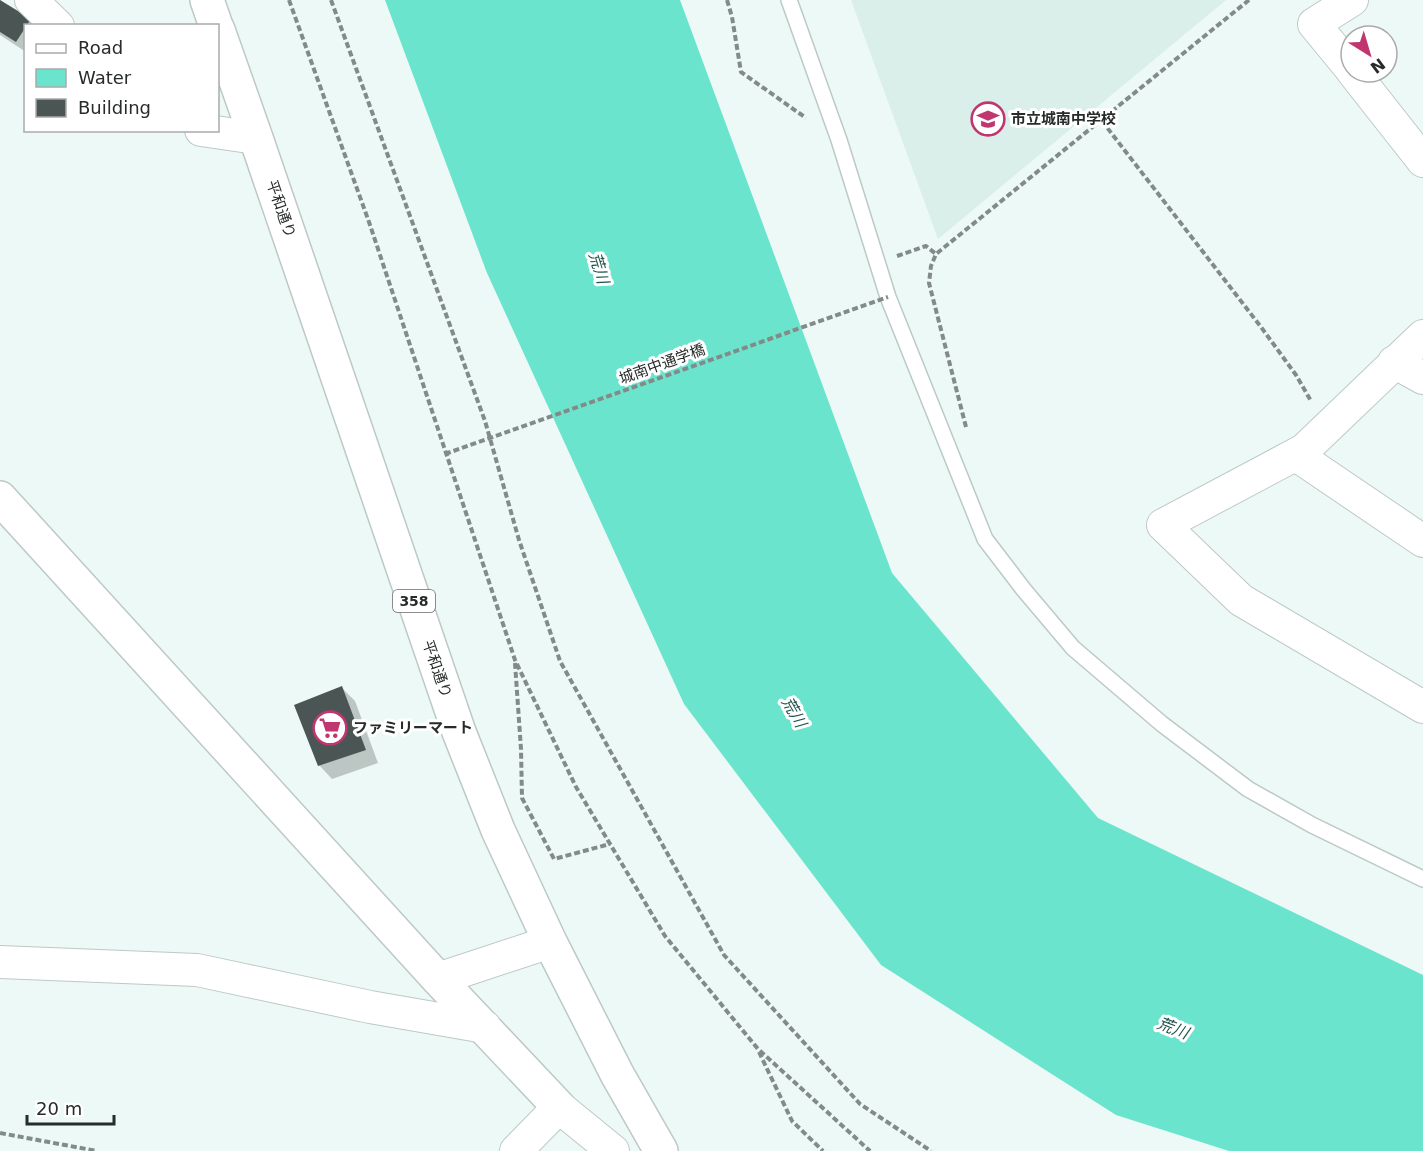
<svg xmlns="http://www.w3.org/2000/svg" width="1423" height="1151" font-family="'DejaVu Sans','Noto Sans JP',sans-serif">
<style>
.built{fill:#daefea}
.water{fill:#6be4ce}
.shadow{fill:#0003}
.building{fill:#4b5553}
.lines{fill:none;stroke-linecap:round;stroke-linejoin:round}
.service-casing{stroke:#bdc9c6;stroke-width:18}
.minor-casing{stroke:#bdc9c6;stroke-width:34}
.tertiary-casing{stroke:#bdc9c6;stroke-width:36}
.trunk-casing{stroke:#bdc9c6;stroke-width:36}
.path{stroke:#838b89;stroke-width:4;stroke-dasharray:6 3;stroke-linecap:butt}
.service{stroke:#fff;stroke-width:15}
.minor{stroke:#fff;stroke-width:32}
.tertiary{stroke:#fff;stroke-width:33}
.trunk{stroke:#fff;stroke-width:33}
.path-bridge{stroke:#838b89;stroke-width:4;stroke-dasharray:6 3;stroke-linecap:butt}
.labels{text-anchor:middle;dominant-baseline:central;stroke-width:6;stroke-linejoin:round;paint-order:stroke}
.shield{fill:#fff;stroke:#686b6a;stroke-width:1.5}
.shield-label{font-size:14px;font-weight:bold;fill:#272b2a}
.poi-label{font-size:15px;font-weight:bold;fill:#272b2a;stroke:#fff;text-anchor:start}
.street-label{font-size:15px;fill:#272b2a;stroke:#fff}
.water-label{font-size:16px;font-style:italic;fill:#1f534a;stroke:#fff}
</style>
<rect width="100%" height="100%" fill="#ecf9f6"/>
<path class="built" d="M851,0H1226L938,239Z"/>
<path class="water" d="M385,0H680L892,573L1098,818L1423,975V1151H1229L1116,1115L881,965L684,704L487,273Z"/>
<g class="shadow">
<path d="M0,0L36,26H26V52L0,35Z"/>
<path d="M342,688L355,701L378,763L332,779L319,765Z"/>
</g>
<g class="building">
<path d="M0,0L31,19L16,42L0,32Z"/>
<path d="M342,686L366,750L318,766L294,705Z"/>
</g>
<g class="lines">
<g class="service-casing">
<path id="service" d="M789,0L839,140L888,297L985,539L1024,590L1073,648L1162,724L1248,789L1312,825L1423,879"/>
</g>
<g class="minor-casing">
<g id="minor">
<path d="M31,0L58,26"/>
<path d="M1351,69L1314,24L1352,0"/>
<path d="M1353,72L1423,161"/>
<path d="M201,130L256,138"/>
<path d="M1423,336L1304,450L1163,525L1241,600L1423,707"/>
<path d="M1394,362L1423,378"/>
<path d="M1296,455L1423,541"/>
<path d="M0,962L197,970L370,1007L485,1027"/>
<path d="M438,979L550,942"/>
<path d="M516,1151L559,1107L613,1151"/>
</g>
</g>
<g class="tertiary-casing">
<path id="tertiary" d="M0,498L438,979L559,1107"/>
</g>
<g class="trunk-casing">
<g id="trunk">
<path d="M207,0L216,26"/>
<path d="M218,30L256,138L459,732L498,830L550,942L617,1074L661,1151"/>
</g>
</g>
<g class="path">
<path d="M289,0L369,222L515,660L576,787L665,936L758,1049L870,1151"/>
<path d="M331,0L485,421L519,540L560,661L724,955L860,1104L931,1151"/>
<path d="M727,0L732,17L741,72L806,118"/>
<path d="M1102,121L1261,327L1296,375L1311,401"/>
<path d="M897,256L926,246L936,254"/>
<path d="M966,427L929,283L931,266L936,254L1249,0"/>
<path d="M515,663L521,749L522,798L554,859L610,844"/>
<path d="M759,1052L792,1121L823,1151"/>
<path d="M0,1133L97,1151"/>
</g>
<use href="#service" class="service"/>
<use href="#minor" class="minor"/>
<use href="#tertiary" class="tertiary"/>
<use href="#trunk" class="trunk"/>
<path class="path-bridge" d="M445,454L888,297"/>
</g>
<defs>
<g id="school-ring" transform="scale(1.725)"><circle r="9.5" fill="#fff" stroke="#c0366f" stroke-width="1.5"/><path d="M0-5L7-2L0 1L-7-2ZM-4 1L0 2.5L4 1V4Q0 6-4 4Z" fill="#c0366f"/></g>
<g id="supermarket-ring" transform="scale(1.725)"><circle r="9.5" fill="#fff" stroke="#c0366f" stroke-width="1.5"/><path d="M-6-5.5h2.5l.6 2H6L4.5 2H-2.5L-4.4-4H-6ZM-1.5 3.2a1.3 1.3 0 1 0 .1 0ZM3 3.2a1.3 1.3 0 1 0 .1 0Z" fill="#c0366f"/></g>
</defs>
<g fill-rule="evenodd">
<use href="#school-ring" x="988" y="119"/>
<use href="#supermarket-ring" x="330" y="728"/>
</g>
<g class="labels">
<rect class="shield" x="393" y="590" width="42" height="22" rx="4.5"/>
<g class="shield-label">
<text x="414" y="601">358</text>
</g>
<g class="poi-label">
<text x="1011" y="119">市立城南中学校</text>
<text x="353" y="728">ファミリーマート</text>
</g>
<g class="street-label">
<text transform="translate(281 209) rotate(71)">平和通り</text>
<text transform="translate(662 364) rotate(-20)">城南中通学橋</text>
<text transform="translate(437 669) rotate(71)">平和通り</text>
</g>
<g class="water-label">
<text transform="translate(599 268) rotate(73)">荒川</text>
<text transform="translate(794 712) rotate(60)">荒川</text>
<text transform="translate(1173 1028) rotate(21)">荒川</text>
</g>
</g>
<rect x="24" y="24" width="195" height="108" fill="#ffffff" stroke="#a9aaaa" stroke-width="1.5"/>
<rect x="36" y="44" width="30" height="9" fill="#ffffff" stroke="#a9aaaa" stroke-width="1.5"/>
<text x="78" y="54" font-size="18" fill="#272b2a">Road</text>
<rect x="36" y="69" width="30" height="18" fill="#6be4ce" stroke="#a9aaaa" stroke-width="1.5"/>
<text x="78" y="84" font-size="18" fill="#272b2a">Water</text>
<rect x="36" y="99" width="30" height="18" fill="#4b5553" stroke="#a9aaaa" stroke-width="1.5"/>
<text x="78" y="114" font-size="18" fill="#272b2a">Building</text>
<g transform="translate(1369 54) rotate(143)"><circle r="28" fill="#ffffff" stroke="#a9aaaa" stroke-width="1.5"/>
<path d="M0-4.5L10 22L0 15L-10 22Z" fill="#c0366f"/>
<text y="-9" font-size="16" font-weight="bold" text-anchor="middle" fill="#272b2a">N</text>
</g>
<path d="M27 1115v9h87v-9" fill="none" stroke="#272b2a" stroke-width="3"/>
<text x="36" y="1115" font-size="18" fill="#272b2a" stroke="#ffffff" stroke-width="4.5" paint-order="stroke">20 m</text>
</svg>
